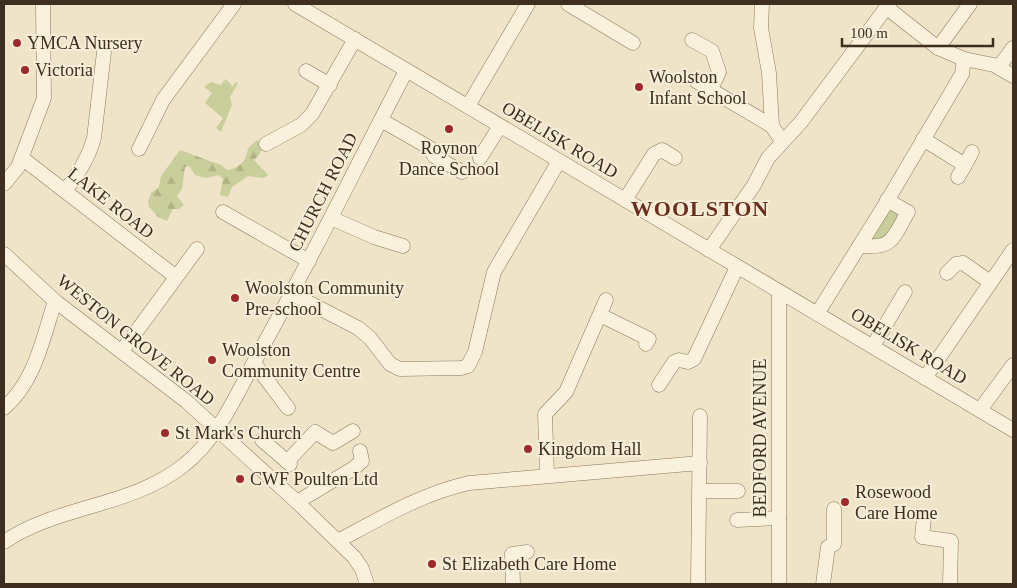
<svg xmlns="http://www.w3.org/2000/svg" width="1017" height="588" font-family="'Times New Roman',serif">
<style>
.green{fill:#c9cf9b}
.forest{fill:url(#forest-firs)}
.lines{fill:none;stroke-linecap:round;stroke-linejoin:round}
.minor-casing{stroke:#8d765c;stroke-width:15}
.minor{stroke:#faf1dc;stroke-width:14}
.poi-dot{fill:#9e2a2b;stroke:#f7eed8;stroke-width:2}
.labels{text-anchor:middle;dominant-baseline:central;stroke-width:4;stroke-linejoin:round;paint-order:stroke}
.poi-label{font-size:18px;fill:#3d2e20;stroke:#f7eed8;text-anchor:start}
.street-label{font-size:18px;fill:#3d2e20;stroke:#f7eed8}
.district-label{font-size:22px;font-weight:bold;letter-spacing:1px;fill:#6b2e1e;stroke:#f7eed8}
</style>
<defs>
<pattern id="forest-firs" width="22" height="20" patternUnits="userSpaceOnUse" patternTransform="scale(1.25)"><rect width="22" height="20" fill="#c9cf9b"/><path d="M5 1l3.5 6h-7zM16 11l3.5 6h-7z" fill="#aeb285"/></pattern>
</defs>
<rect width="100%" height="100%" fill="#f0e4c8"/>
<g class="green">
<path d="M225,79L231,84L232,87L236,82L238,83L230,97L232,105L221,132L216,128L223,118L205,103L212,93L204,87L211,82L221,85Z"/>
<path d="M890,209L901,215L886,240L874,241L872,238Z"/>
</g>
<path class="forest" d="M257,140L262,148L259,155L254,160L268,175L264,178L248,176L232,187L228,197L220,195L223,179L219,175L206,178L195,175L189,166L185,167L182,189L177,196L184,205L179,209H173L167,221L158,217L149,207L148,202L151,193L159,187L161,176L180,150L221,165L227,170C239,169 247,160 248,148Z"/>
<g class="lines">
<g class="minor-casing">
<g id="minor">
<path d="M295,4L1013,430"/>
<path d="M568,4L633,43"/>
<path d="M762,4L761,28L769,73L772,126L782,141"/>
<path d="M886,7L938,48L964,59L994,65L1013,76"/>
<path d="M692,40L712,51L719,72L711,89"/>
<path d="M938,48L970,4"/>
<path d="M999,67L1013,48"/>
<path d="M306,71L330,85"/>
<path d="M696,81L772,126"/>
<path d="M468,106L528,4"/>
<path d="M381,120L430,148L434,156L462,172"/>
<path d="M923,139L965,165L958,177"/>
<path d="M266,144L301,125L312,114L355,39"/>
<path d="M139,149L163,100L234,4"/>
<path d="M22,158L176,277"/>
<path d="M480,158L500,126"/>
<path d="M965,165L972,152"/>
<path d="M4,184L18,167L44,98L43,4"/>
<path d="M65,191C78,174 88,159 94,138L104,52"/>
<path d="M625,200L654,154L662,150L675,158"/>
<path d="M223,212L309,261"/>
<path d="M331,218L374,237L403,246"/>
<path d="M859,246C894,249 892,239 908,212L887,200"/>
<path d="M709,250L754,185L768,158L801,122L889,4"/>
<path d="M4,254L55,301L186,401L297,502L354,557L362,569L367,584"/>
<path d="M947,273L956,264L963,263L990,282"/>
<path d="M779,292V584"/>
<path d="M292,294L358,328L370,338L390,364L400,369L461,368L468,366L475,352L494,272L559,161"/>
<path d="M817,314L883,208L962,74L964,59"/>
<path d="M600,315L649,339L646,344"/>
<path d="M873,346L905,292"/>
<path d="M122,351L197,249"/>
<path d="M254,363L288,408"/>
<path d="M925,378L1013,250"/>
<path d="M659,385L674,362L679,360L688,362L694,359L737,267"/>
<path d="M4,408C35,382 43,338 55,301"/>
<path d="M980,410L1013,365"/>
<path d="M262,440L290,464"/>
<path d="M287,462L315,432L333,443L353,431"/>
<path d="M547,475L545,414L566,392L606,300"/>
<path d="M700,491H738"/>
<path d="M297,502L354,468L362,461L360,451"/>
<path d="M924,518L922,537L951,541L950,584"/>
<path d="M737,520L779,518"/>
<path d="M338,541C381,518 421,494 469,483L700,463"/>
<path d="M4,542C58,505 132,507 184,465C219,438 238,391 259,353C311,260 357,165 406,71"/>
<path d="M513,584L512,554L527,552"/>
<path d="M698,584L700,416"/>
<path d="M823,584L828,547L834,544V509"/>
</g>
</g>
<use href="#minor" class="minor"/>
</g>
<g class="poi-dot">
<circle cx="17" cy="43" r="5"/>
<circle cx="25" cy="70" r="5"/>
<circle cx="639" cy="87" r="5"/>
<circle cx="449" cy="129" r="5"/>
<circle cx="235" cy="298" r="5"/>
<circle cx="212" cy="360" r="5"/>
<circle cx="165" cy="433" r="5"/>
<circle cx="528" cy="449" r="5"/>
<circle cx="240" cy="479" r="5"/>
<circle cx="845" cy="502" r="5"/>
<circle cx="432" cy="564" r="5"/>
</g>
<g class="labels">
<g class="poi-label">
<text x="27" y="43">YMCA Nursery</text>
<text x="35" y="70">Victoria</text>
<text x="649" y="77">Woolston<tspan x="649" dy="21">Infant School</tspan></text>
<text x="449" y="148" text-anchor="middle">Roynon<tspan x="449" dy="21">Dance School</tspan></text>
<text x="245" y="288">Woolston Community<tspan x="245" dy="21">Pre-school</tspan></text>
<text x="222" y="350">Woolston<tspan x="222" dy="21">Community Centre</tspan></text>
<text x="175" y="433">St Mark's Church</text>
<text x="538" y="449">Kingdom Hall</text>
<text x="250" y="479">CWF Poulten Ltd</text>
<text x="855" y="492">Rosewood<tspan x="855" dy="21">Care Home</tspan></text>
<text x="442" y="564">St Elizabeth Care Home</text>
</g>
<g class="street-label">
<text transform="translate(560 140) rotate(31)">OBELISK ROAD</text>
<text transform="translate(323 192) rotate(-63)">CHURCH ROAD</text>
<text transform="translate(111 203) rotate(38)">LAKE ROAD</text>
<text transform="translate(136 340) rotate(39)">WESTON GROVE ROAD</text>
<text transform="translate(909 346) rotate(31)">OBELISK ROAD</text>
<text transform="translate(760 438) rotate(-90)">BEDFORD AVENUE</text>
</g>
<g class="district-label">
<text x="700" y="208">WOOLSTON</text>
</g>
</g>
<rect width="1017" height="588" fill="none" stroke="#3d2e20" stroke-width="10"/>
<path d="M842 38v8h151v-8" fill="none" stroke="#3d2e20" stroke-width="2.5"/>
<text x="850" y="38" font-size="15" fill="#3d2e20" stroke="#f7eed8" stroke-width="4" paint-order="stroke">100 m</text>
</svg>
